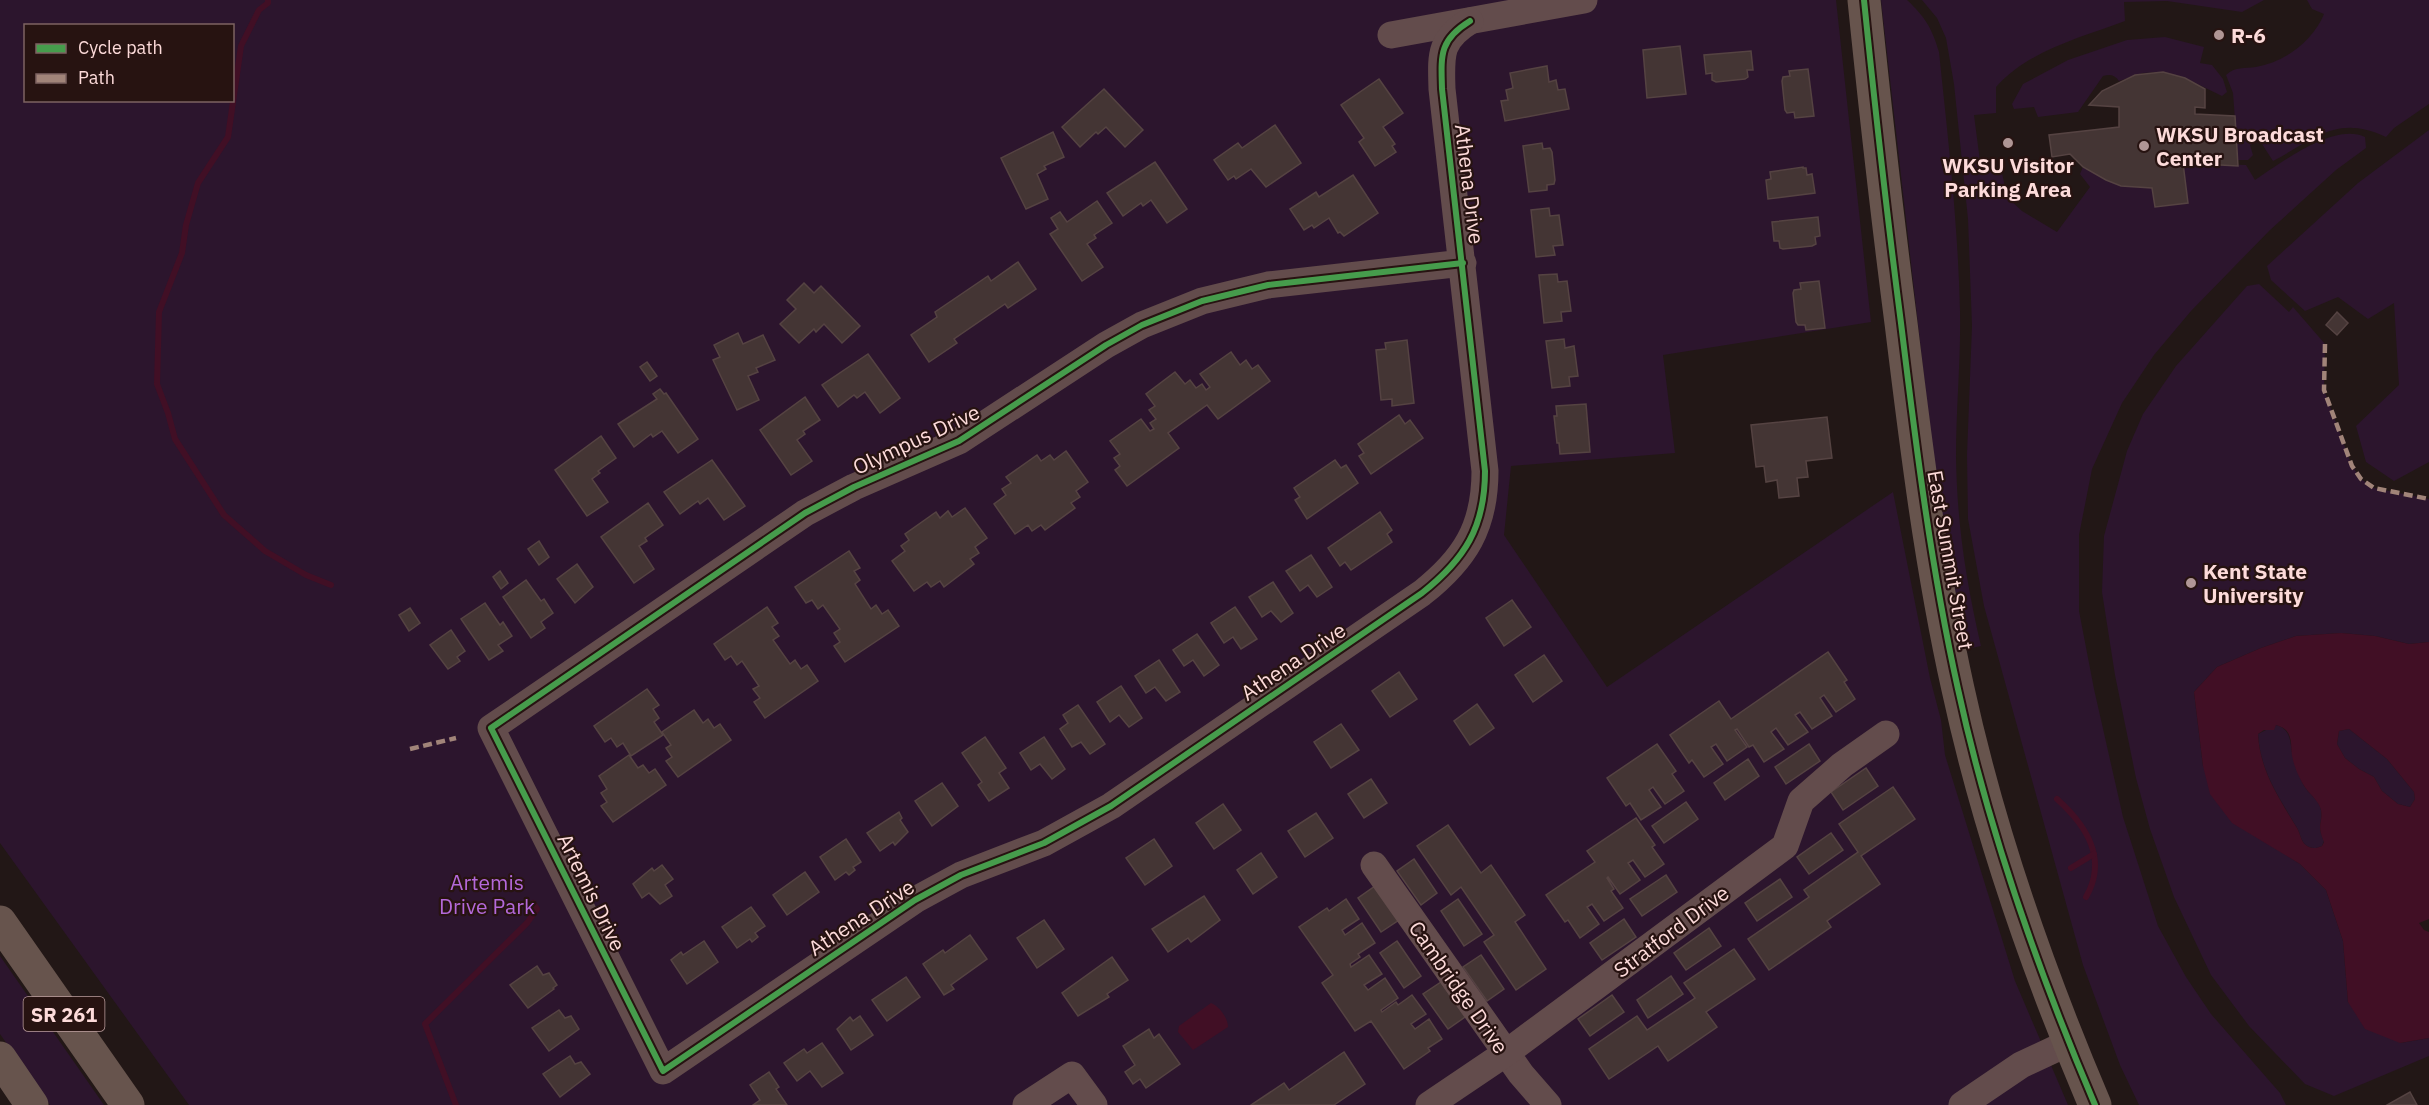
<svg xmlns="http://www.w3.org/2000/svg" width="2429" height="1105" font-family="'IBM Plex Sans',sans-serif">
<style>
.green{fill:#2c152d;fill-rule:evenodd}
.water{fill:#410f25;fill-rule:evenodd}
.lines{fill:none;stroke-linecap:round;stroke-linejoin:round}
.stream{stroke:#410f25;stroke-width:6}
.building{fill:#443534;stroke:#554342;stroke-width:1.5}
.minor{stroke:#634c4c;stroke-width:27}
.major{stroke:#67544d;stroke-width:33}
.quiet{stroke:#a18479;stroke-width:4.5;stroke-dasharray:9 4.5;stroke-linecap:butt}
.cycleway-casing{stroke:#271311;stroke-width:10}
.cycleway{stroke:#469c4c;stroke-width:6}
.poi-dot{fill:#b09695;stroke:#271311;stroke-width:2}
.labels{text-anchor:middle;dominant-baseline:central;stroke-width:4.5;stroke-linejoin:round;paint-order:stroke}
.shield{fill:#271311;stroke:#bd9f9e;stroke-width:1.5}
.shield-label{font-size:20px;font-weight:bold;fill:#fddbda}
.poi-label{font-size:21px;font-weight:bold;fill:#fddbda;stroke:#271311;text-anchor:start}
.street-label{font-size:21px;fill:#fddbda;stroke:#271311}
.park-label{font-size:21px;fill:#b469da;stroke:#271311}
</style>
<rect width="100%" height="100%" fill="#221716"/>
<g class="green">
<path d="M0,0H1836L1871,322L1663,355L1675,453L1511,466L1504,535L1607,687L1893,492L1930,678L1941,720L1945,755L2015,981L2068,1105H189L0,843ZM26,26H232V100H26Z"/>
<path d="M1881,0H1907C1925,17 1932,28 1939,52C1948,138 1958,224 1960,311C1961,359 1956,408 1956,457C1957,524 1966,581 1981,646L1967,649L1940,517Z"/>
<path d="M1922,0H2264L2242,12L2167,1L2124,2L2125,21C2080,38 2029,50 1996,87V113L1974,115L1981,169L2001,168L2007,197L2022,211L2057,232L2090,187L2080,174L2083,167L2121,186L2152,188L2155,207L2188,203L2183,163L2246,165L2255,180C2281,163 2334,122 2365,137L2366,148L2336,170L2270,230L2191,311L2154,355L2122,403L2092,469L2079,535V611L2094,689L2123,817L2158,926L2186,977L2211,1014L2280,1093L2286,1105H2139L2120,1065L2083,965L1984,606L1968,519L1967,455L1972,326L1968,219L1954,84L1946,38L1937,18Z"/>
<path d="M2307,0H2429V104L2394,128L2386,137C2337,114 2315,139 2273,161L2260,141L2250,145L2253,155L2248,160H2238L2233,93L2226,75C2235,66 2245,69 2256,67C2285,62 2313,41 2324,14L2312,9Z"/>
<path d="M2165,37L2204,47L2200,63L2212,65L2223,79L2227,92L2222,96L2185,78L2163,72L2143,73L2119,81C2115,75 2110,74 2103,76L2078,112L2038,117L2034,107L2014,109L2012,104L2023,84L2068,60L2127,40Z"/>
<path d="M2429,130V462L2394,481L2366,462L2356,426L2399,385L2394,303L2368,319L2338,297L2305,311L2271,280L2267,266L2358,183Z"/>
<path d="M2259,284L2289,312L2293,307L2325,344L2324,390L2352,466L2361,479L2374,488L2429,499V642L2409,644L2375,636L2341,633L2296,636L2261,648L2217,667L2194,692L2203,766L2267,843L2300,864L2326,890L2343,941L2348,1002L2400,1043L2429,1038V1056L2334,1096L2305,1084L2249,1026L2211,975L2174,897L2150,829L2136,778L2115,675L2102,592L2104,536L2127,451L2143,414L2176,366L2247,286Z"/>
<path d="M2276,725C2294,730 2289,747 2294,760C2298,769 2301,783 2307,790C2312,796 2320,802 2321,810C2323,825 2316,823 2324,841L2322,846C2318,848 2313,849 2309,847C2300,843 2301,834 2297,828C2279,797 2260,771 2258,734Z"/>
<path d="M2349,729L2387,759L2414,792L2415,799L2410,807L2398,804L2382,791L2374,777L2359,769L2345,758L2337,744L2339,731Z"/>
<path d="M0,956L104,1105H50L0,1034Z"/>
</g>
<g class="water">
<path d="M2341,633L2375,636L2409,644L2429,642V919L2419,923L2424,930L2429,932V1038L2400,1043L2365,1029L2348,1002L2343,941L2326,890L2300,864L2232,823L2210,794L2203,766L2194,692L2217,667L2261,648L2296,636ZM2276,725C2296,730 2289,747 2293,760C2295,769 2302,784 2307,790C2312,796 2319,802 2321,810C2323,824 2316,823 2324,842L2322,846C2318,848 2313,849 2309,847C2300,843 2301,834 2297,828C2279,798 2260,771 2258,734L2264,730H2274ZM2349,729L2387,759L2414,792L2415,799L2410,807L2398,804L2382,791L2374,777L2359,769L2345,758L2337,744L2339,731Z"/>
<path d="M1211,1003C1219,1006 1228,1018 1228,1027L1193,1050L1178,1032L1179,1026Z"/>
</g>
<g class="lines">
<g class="stream">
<path d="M268,0V3L259,10L241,46L228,137L198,183L186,225L182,253L159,312L157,384L168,413L175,439L224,515L265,551L306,575L331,585"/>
<path d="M2057,799C2087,826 2108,859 2086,897"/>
<path d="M2071,868L2094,854"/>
<path d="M456,1105L425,1024L527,923L537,909L533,903"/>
</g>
</g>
<g class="building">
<path d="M1680,46L1686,94L1647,98L1643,50Z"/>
<path d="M1751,51L1753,70H1747L1748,77L1745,79L1716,82L1712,80V73L1706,74L1704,55Z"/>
<path d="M1547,66L1549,82L1556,80L1558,90L1565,89L1569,109L1505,121L1501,101L1508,100L1506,90L1513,88L1510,73Z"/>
<path d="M1808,69L1814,116L1795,118L1794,112L1787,113L1785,110L1782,81L1783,77L1790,76L1789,71Z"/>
<path d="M2163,72L2185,78L2205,89V108L2195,107V114L2235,116L2238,166L2183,163L2188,203L2155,207L2152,188L2121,186L2106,180L2083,167L2070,154L2052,157L2049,135L2119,127V107L2089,105L2102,91L2135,75Z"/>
<path d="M1379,79L1403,113L1383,127L1395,144L1392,146L1396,152L1375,166L1359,142L1364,138L1341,105Z"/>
<path d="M1104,89L1143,130L1125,147L1106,127L1098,134L1096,132L1080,147L1062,127Z"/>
<path d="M1275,125L1301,163L1266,187L1251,169L1236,179L1234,176L1228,180L1214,160L1238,143L1242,148Z"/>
<path d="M1053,132L1064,157L1044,166L1046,169L1037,174L1048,199L1026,209L1001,158Z"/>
<path d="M1542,143L1543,149L1550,148L1552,152L1555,180L1554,184L1547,185V190L1529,192L1523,146Z"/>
<path d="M1155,162L1187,209L1167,223L1151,200L1143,206L1141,203L1123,216L1107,193Z"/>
<path d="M1803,167V168H1806L1807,175L1812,174L1815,193L1768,199L1766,180L1771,179L1770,172Z"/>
<path d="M1353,175L1378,213L1344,236L1340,232L1338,233L1329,218L1314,228L1312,225L1304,230L1290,209L1316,192L1319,197Z"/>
<path d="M1097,201L1112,223L1094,235L1096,238L1087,244L1103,267L1082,281L1050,234L1058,229L1051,218L1060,212L1067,222Z"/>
<path d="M1549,208L1550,216L1559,215L1563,245L1553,246L1555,255L1536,257L1531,210Z"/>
<path d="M1818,217L1820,236L1815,237L1816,244L1812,246L1783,249L1780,248L1779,241H1774L1772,222Z"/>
<path d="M1018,262L1036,289L1008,308L1005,304L954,339L957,343L929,362L911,335L937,317L935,312L988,276L991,281Z"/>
<path d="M1557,274L1558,282L1567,281L1571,311L1561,312L1562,321L1544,323L1539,275Z"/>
<path d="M1819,281L1825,328L1806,330L1805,325H1798L1796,322L1793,293L1794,290L1801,289L1800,283Z"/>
<path d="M804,283L814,293L821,286L860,326L842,343L824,324L816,332L814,329L799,343L780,324L796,309L787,300Z"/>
<path d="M2337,312L2348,323L2337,335L2326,325Z"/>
<path d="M738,333L743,344L763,335L775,360L756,368L758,372L748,376L759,400L737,410L713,360L720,357L714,345Z"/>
<path d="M1564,339L1565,348L1574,346L1578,376L1569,377L1570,386L1552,388L1546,341Z"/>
<path d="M1407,340L1414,403L1392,406V399L1381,400L1376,350L1386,349L1385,343Z"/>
<path d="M1231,352L1240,365L1246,360L1252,369L1258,365L1270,381L1218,419L1207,405L1168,433L1179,448L1127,486L1115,470L1120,466L1114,458L1120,454L1110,441L1141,419L1150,431L1154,429L1150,423L1156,419L1149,410L1155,406L1146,394L1175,372L1185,384L1190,380L1196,388L1202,384L1206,390L1210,387L1200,374Z"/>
<path d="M868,354L900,398L880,413L865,392L857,398L854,395L838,407L822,385Z"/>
<path d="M647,362L657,376L650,381L640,367Z"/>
<path d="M660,389L664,394L666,393L698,439L678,453L662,431L653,437L651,434L634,447L618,424L657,399L653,394Z"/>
<path d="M805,397L820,420L803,431L805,434L797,440L812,461L791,475L760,430Z"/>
<path d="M1586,404L1590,452L1560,454L1559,443H1557L1554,416H1557L1556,406Z"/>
<path d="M1399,415L1405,424L1410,420L1423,438L1371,474L1359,456L1364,453L1358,444Z"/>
<path d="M1827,417L1832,458L1806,461L1808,477L1797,478L1799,496L1779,498L1777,480L1766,482L1764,466L1756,467L1751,425Z"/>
<path d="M601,436L616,458L598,471L600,473L592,479L608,502L587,516L555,470Z"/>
<path d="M1066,451L1088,482L1076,491L1080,497L1071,503L1075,508L1045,530L1041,525L1032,531L1028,525L1015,534L994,504L1006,495L1002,489L1011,483L1006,477L1037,455L1041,461L1050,455L1054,460Z"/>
<path d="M712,460L745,506L724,520L708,498L700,504L698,501L680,514L664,492Z"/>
<path d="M1335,460L1341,468L1346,465L1358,483L1307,519L1295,500L1300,497L1294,488Z"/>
<path d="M648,503L663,525L645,538L647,541L639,546L654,569L634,583L601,537Z"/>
<path d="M965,508L987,538L975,547L979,553L970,559L974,564L944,587L940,581L931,587L927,582L914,591L892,561L905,551L901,546L909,540L905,534L936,512L940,518L948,511L952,517Z"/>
<path d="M1380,512L1392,530L1387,534L1392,542L1351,570L1345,562L1340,566L1328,548Z"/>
<path d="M539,541L549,557L539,565L528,549Z"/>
<path d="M849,551L860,568L854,571L860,580L855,584L871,609L876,605L882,614L888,610L899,626L845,662L834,646L840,642L834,633L840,629L823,605L818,609L812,600L806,603L795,587Z"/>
<path d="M1311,555L1332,587L1317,597L1308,585L1300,591L1286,571Z"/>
<path d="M577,564L593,587L575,603L557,579Z"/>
<path d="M500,571L508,583L501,589L493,577Z"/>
<path d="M526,580L541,601L544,599L553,613L541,622L545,628L531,638L503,597Z"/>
<path d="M1273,582L1293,613L1281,622L1271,611L1262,617L1249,597Z"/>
<path d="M1512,600L1531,627L1504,646L1486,618Z"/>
<path d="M485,603L500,625L503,622L512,636L498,645L503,651L489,660L461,619Z"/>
<path d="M767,607L778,623L772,627L779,636L773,640L790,664L795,660L801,669L807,665L818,681L765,718L754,702L760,698L753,689L759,686L742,661L737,665L731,656L725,660L714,644Z"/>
<path d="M1235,607L1257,639L1241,649L1233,637L1224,643L1211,623Z"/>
<path d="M410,608L420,623L409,631L399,615Z"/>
<path d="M451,630L465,651L457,657L460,661L448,669L430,645Z"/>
<path d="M1197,634L1219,665L1204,676L1193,660L1184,666L1173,650Z"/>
<path d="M1828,652L1847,680L1844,682L1855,699L1836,712L1824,695L1820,698L1832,716L1812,729L1800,712L1795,715L1808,732L1788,745L1776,728L1771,732L1784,749L1764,762L1753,745L1749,747L1737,729L1735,730L1747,747L1727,761L1716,744L1711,747L1723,764L1704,777L1692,760L1689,763L1670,735L1719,701L1731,719Z"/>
<path d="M1544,655L1562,681L1533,702L1515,675Z"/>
<path d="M1159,660L1180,692L1166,701L1155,687L1146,693L1135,676Z"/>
<path d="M1399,672L1417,699L1390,717L1372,691Z"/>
<path d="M1121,686L1142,718L1129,727L1119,715L1110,722L1097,702Z"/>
<path d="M647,689L659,705L653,709L659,718L654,722L663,735L631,756L623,743L617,747L611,738L605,742L594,726Z"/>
<path d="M1477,704L1494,728L1470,745L1454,721Z"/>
<path d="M1078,705L1105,744L1090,754L1081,742L1072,747L1060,729L1068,723L1063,715Z"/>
<path d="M694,710L703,723L708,719L714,728L720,724L731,740L678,777L666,761L672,757L666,748L671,745L662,732Z"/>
<path d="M1341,724L1359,750L1331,768L1314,742Z"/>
<path d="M985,737L1006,768L999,773L1009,788L989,801L978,785L982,782L962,753Z"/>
<path d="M1044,737L1065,769L1052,779L1040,764L1031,770L1020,753Z"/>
<path d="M1657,744L1676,771L1672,774L1684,791L1665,804L1653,787L1649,790L1661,807L1641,820L1630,803L1626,806L1607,778Z"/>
<path d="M1809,744L1820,761L1786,784L1775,767Z"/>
<path d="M629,755L638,768L643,765L649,773L655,769L666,785L613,822L601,806L607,802L601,793L607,789L599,776Z"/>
<path d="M1748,759L1759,776L1725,800L1714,783Z"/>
<path d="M1866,768L1878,786L1843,810L1831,792Z"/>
<path d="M1371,779L1387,803L1364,818L1348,794Z"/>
<path d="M942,783L958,806L932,826L915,801Z"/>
<path d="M1893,787L1915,819L1861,856L1880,884L1827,921L1831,927L1769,970L1748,939L1809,897L1804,890L1858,852L1839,824Z"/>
<path d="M1686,802L1698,819L1664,843L1652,826Z"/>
<path d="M1223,804L1241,830L1214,849L1196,823Z"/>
<path d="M899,812L902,818L900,820L908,832L895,845L893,842L880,851L867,833Z"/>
<path d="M1316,813L1333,838L1305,857L1288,831Z"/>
<path d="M1636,818L1655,845L1652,847L1664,864L1645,877L1633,860L1628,863L1640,880L1620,894L1608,877L1607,878L1614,889L1611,891L1623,908L1604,921L1592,904L1587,907L1599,924L1580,938L1568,920L1565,922L1546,895L1595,862L1587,851Z"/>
<path d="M1448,825L1481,873L1491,865L1525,915L1515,922L1546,969L1516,990L1484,942L1494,935L1461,887L1451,895L1417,846Z"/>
<path d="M1831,833L1843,850L1809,874L1797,857Z"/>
<path d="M846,839L861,862L853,867L855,870L849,875L846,872L835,880L820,857Z"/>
<path d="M1154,839L1172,866L1145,885L1126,858Z"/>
<path d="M1261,853L1277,877L1253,894L1237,870Z"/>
<path d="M1414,859L1437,893L1421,905L1397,871Z"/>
<path d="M662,865L673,879L665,885L672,896L660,904L649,893L642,898L633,884L652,868L654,871Z"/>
<path d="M805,872L819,892L787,915L773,895Z"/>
<path d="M1666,875L1677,892L1642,916L1630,899Z"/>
<path d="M1780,879L1792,897L1757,921L1745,903Z"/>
<path d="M1375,886L1399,920L1381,932L1358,898Z"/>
<path d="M1204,896L1220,920L1191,942L1188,938L1168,952L1152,929Z"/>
<path d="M1346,899L1359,919L1342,930L1345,935L1362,923L1375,943L1358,954L1360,957L1350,964L1351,967L1369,955L1382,974L1364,985L1368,990L1385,978L1398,998L1381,1010L1382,1012L1396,1002L1398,1005L1412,995L1426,1014L1411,1024L1415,1029L1429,1019L1442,1039L1428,1048L1430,1051L1404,1069L1371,1021L1355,1031L1322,983L1333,975L1299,927L1327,908L1329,911Z"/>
<path d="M1458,899L1482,934L1464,946L1441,911Z"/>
<path d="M751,907L765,926L755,933L758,937L752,942L750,939L737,948L722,927Z"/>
<path d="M1624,919L1636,937L1602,960L1590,943Z"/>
<path d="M1044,920L1064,949L1037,968L1017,938Z"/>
<path d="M1709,928L1721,946L1686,970L1674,953Z"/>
<path d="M970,935L987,959L951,985L954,989L944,995L923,964L943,950L945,953Z"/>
<path d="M704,941L718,962L687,984L671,960L681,952L683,955Z"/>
<path d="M1397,941L1421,976L1404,988L1380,953Z"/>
<path d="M1734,949L1755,979L1706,1012L1717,1027L1668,1061L1658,1046L1609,1079L1589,1049L1637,1016L1647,1030L1695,998L1684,983Z"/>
<path d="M1481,955L1504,989L1487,1001L1463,967Z"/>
<path d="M1112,957L1128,980L1107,994L1109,997L1078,1016L1062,993Z"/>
<path d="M537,966L543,975L549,973L557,985L553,988L554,989L528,1008L510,985Z"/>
<path d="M1671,976L1683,994L1648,1018L1637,1000Z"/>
<path d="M906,977L920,997L887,1021L872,1000Z"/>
<path d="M1441,982L1465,1017L1448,1029L1423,994Z"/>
<path d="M1612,995L1624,1012L1590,1036L1578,1019Z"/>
<path d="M559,1010L565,1018L571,1016L579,1029L549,1051L532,1028Z"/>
<path d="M860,1016L873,1035L851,1050L837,1029L850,1017L853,1021Z"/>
<path d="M1149,1029L1154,1038L1159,1034L1180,1064L1146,1088L1140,1079L1133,1084L1125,1072L1135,1065L1123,1046Z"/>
<path d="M822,1043L843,1073L822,1087L810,1071L797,1081L784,1063L804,1049L807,1053Z"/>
<path d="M1344,1052L1365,1084L1334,1105H1251L1284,1083L1289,1090Z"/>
<path d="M570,1056L575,1064L581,1062L590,1074L560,1097L543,1074Z"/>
<path d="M769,1072L779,1087L776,1089L787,1105H753L760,1100L750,1085Z"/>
<path d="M2410,1092L2417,1105H2387Z"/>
</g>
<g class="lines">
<g class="minor">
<path d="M1391,35L1584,0"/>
<path d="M1463,263L1268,285L1202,301L1142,325L1106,345L959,441L854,487L805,513L491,728L663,1071L915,900L961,875L1044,843L1111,806L1422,593C1465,559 1485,527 1485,471L1442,89C1441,55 1439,40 1470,21"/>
<path d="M1374,865L1521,1074L1548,1105"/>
<path d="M1026,1105L1072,1075L1094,1105"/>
<path d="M1429,1105L1506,1053L1785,846L1801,801L1842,765L1886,734"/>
<path d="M1962,1105L2021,1065L2068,1043"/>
</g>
<g class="major">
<path d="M1864,0C1875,108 1887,215 1901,323C1916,446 1931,568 1958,689C1989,832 2038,971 2095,1105"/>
<path d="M0,922L128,1105"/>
<path d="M0,1058L32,1105"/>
</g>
<g class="quiet">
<path d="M2325,344L2324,390L2352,466L2361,479L2374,488L2429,499"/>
<path d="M410,749L456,738"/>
</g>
<g class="cycleway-casing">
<g id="cycleway">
<path d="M1864,0C1875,108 1887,215 1901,323C1916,446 1931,568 1958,689C1989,832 2038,971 2095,1105"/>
<path d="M1463,263L1268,285L1202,301L1142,325L1106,345L959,441L854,487L805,513L491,728L663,1071L915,900L961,875L1044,843L1111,806L1422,593C1465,559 1485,527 1485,471L1442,89C1441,55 1439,40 1470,21"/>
</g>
</g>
<use href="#cycleway" class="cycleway"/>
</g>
<g class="poi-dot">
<circle cx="2219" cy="35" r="6"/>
<circle cx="2008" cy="143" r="6"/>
<circle cx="2144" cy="146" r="6"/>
<circle cx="2191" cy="583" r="6"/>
</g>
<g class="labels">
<rect class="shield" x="23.5" y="997" width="81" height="34" rx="4.5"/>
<g class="shield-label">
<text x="64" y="1014">SR 261</text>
</g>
<g class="poi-label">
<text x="2231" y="35">R-6</text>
<text x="2156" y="134">WKSU Broadcast<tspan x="2156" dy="24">Center</tspan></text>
<text x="2008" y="165" text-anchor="middle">WKSU Visitor<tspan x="2008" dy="24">Parking Area</tspan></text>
<text x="2203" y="571">Kent State<tspan x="2203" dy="24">University</tspan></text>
</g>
<g class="street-label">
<text transform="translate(1470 184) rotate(83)">Athena Drive</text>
<text transform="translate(916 439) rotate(-25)">Olympus Drive</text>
<text transform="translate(1951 560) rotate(80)">East Summit Street</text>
<text transform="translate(1293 661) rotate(-34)">Athena Drive</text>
<text transform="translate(592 892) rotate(64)">Artemis Drive</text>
<text transform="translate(861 917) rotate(-33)">Athena Drive</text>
<text transform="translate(1671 931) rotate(-37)">Stratford Drive</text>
<text transform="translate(1459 987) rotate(55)">Cambridge Drive</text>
</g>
<g class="park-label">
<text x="487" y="882">Artemis<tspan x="487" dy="24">Drive Park</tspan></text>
</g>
</g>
<rect x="24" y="24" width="210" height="78" fill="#271311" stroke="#7d6361" stroke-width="1.5"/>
<rect x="36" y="44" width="30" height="9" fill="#469c4c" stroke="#7d6361" stroke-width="1.5"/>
<text x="78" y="54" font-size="18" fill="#fddbda">Cycle path</text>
<rect x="36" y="74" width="30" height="9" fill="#a18479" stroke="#7d6361" stroke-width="1.5"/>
<text x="78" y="84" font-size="18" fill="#fddbda">Path</text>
</svg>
